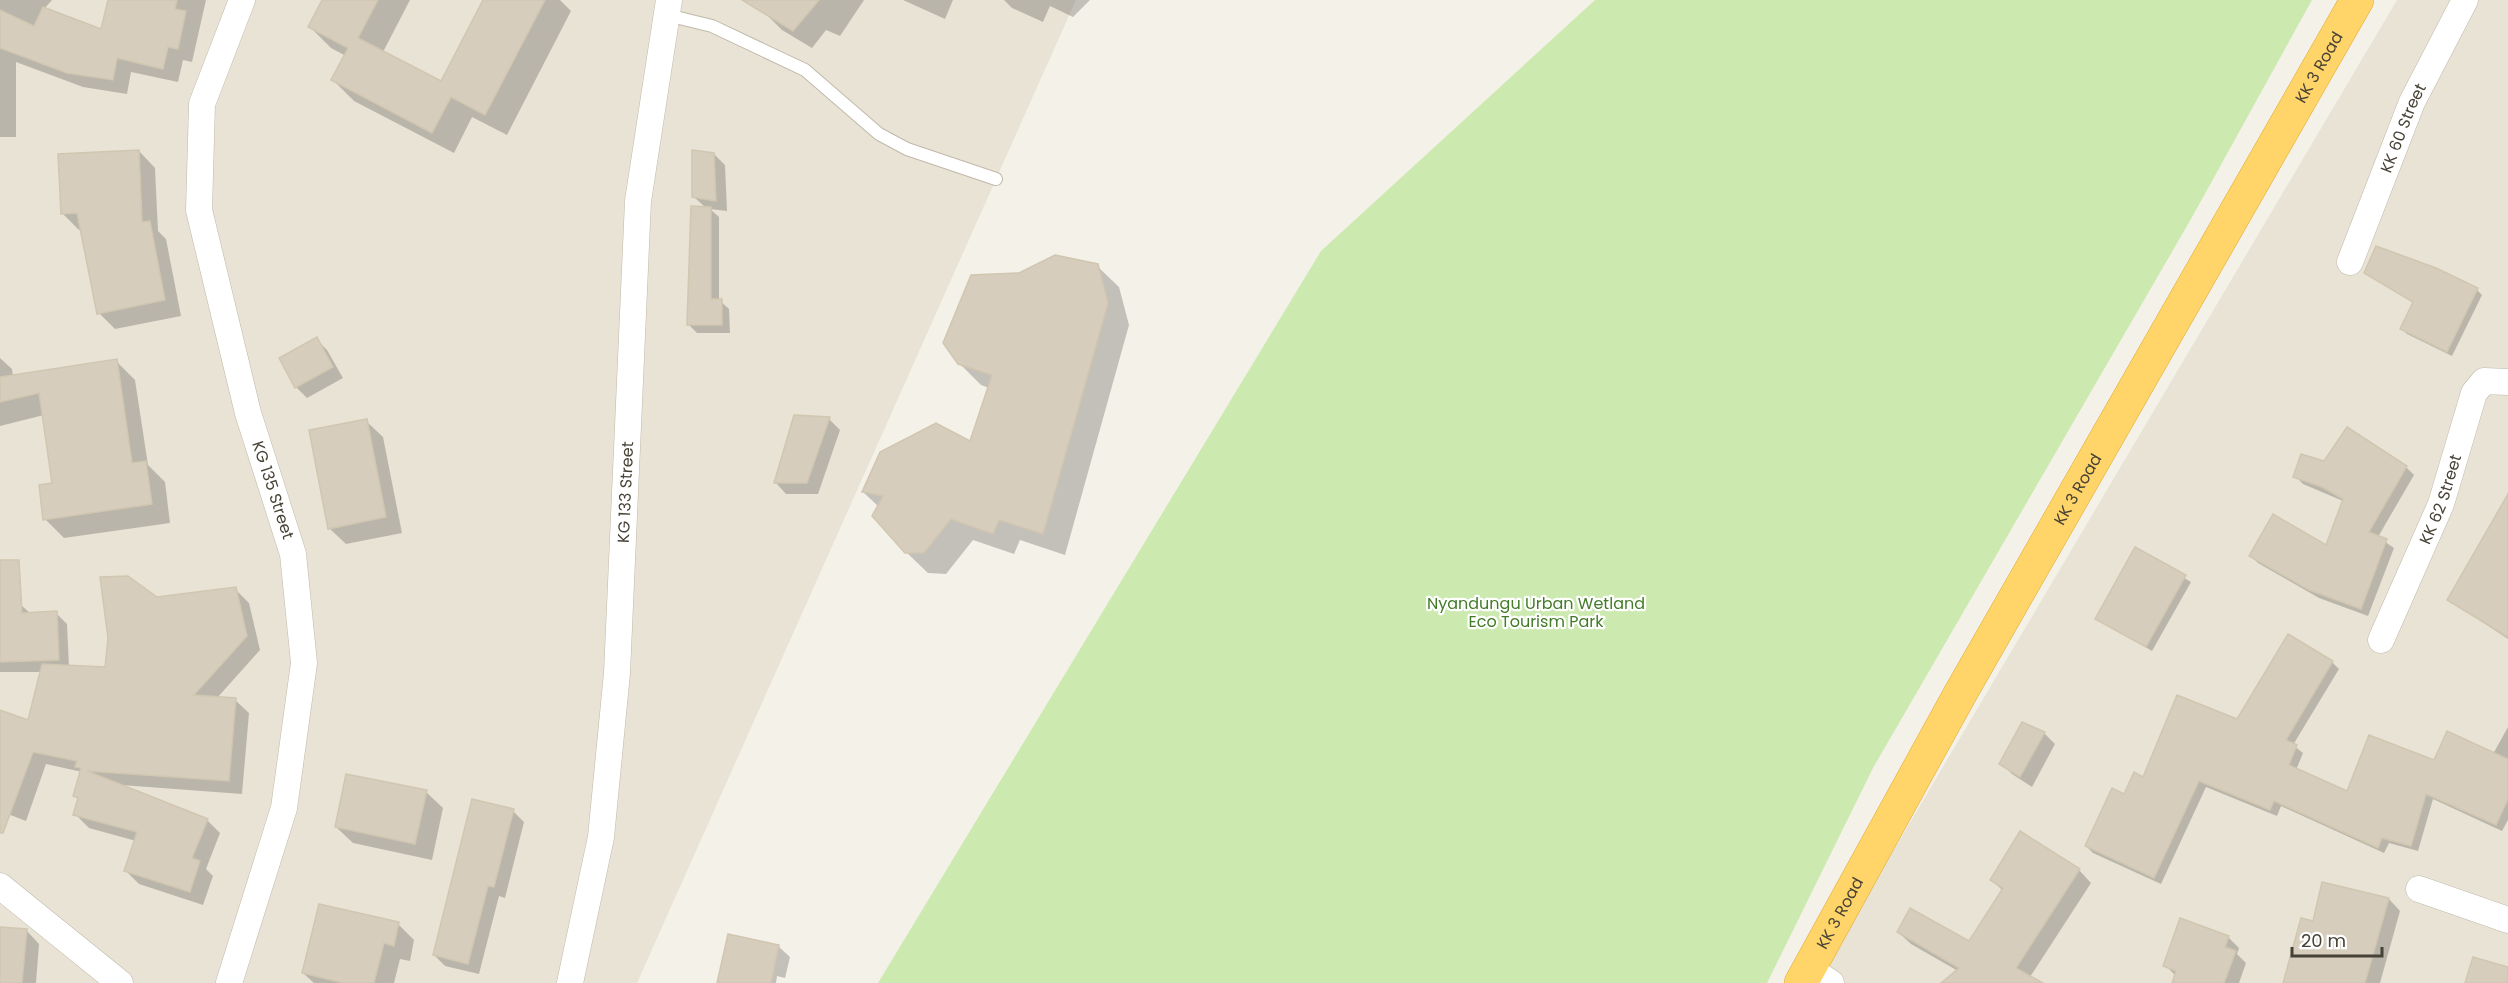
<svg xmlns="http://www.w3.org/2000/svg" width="2508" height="983" font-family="Poppins,sans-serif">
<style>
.residential{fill:#e8e3d5}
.green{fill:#cce9b0}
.shadow{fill:#0003}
.building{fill:#d6cdbd;stroke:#d1c6b0;stroke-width:1.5}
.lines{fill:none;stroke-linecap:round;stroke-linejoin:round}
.lane-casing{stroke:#c0b9aa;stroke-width:14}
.street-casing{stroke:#c0b9aa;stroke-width:27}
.highway-casing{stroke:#e0aa35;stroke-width:34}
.lane{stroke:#fff;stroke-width:12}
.street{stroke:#fff;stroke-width:26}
.highway{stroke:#ffd468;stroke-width:33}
.labels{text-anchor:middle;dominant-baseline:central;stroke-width:4.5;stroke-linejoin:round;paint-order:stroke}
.street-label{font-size:16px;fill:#474236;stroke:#fff}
.park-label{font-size:16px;fill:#437b28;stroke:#fff}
</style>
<rect width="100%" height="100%" fill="#f4f1e8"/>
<g class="residential">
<path d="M0,0H1076L637,983H0Z"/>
<path d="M2397,0H2508V983H1815Z"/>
</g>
<path class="green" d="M1595,0H2312L2191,219L1873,768L1767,983H878L1321,251Z"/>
<g class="shadow">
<path d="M0,0H52L44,9L102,31L109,0H206L192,62L183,60L178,82L131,72L127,94L83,87L16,62V137H0Z"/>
<path d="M323,0H410L383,52L441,83L484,0H560L571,11L507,135L472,117L454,153L354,101L333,80L346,56L331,48L310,27Z"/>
<path d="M773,0H864L840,36L826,30L812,48L782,30L764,12Z"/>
<path d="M903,0H953L945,19Z"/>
<path d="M1004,0H1090L1073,17L1050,6L1043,22L1012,8Z"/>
<path d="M139,151L155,168L158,231L166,239L181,316L115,329L99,313L82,229L79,230L62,213Z"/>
<path d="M714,154L725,165L727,211L710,209L719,217V300L729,309L730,333H697L689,325L706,208L693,196Z"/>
<path d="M1097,266L1119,287L1129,325L1065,555L1020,540L1014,554L973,540L946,574L928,573L906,552L879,507L863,492L971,443L989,388L981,385L959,363L1020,274Z"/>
<path d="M2366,273L2477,290L2482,295L2452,356L2407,334L2402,329L2414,303Z"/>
<path d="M316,339L327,350L343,378L307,398L296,387Z"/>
<path d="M0,358L12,369L13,377L116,361L135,380L148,465L165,482L170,523L64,538L45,519L53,484L44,415L0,426Z"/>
<path d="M829,419L840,430L818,494H786L776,483Z"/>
<path d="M366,421L383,437L402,533L346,544L329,528Z"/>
<path d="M2325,463L2406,467L2414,475L2378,537L2394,548L2368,616L2319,598L2258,563L2250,555L2326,547L2343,501L2303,484L2295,476Z"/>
<path d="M2508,497V639L2449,600Z"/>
<path d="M2135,549L2191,582L2152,651L2097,619Z"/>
<path d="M235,589L249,603L260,650L217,698L235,700L249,713L242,794L121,785L207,820L220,833L206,869L213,876L203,905L139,884L126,871L136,841L89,828L75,814L79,800L75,796L82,772L46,764L26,821L0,811V712L29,722L42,672H0V606L21,605L31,614L56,613L67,624L69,667L107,668L157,598Z"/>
<path d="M2332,662L2339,669L2293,745L2303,753L2296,770L2348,793L2435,762L2493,754L2508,727V820L2502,831L2433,799L2418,851L2389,843L2384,853L2281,806L2277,816L2206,787L2161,884L2093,853L2086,846L2125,796L2144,779Z"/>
<path d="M2044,733L2055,744L2032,787L2012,774L2001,763Z"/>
<path d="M426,792L443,808L432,860L353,843L336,827Z"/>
<path d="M513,811L524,822L505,898L499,896L479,974L445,966L434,955Z"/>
<path d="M2079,870L2091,883L2030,977L2039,983H1944L1958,971L1911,944L1898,932L1969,943L2003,891L1991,879Z"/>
<path d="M2389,899L2400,911L2380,983H2284L2314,923Z"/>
<path d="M398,924L414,940L410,961L400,959L394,983H314L303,973Z"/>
<path d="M0,929L26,930L39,944L36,983H0Z"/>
<path d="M2228,937L2239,948L2237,954L2246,963L2239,983H2176V976L2165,965Z"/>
<path d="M778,946L790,957L785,978L777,976L776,983H719Z"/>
</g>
<g class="building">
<path d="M108,0H177L175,9L186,11L178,49L168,47L163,69L117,58L113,80L67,73L0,48V10L34,26L43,7L101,29Z"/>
<path d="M322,0H378L358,38L441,81L483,0H545L485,115L451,97L432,133L331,80L348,48L308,27Z"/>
<path d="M742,0H819L793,31Z"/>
<path d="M139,150L142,222L150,221L165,300L97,314L77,213L61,214L58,154Z"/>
<path d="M692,150L714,153L716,201L692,197Z"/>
<path d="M691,206L711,207V299H722V325H687Z"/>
<path d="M2376,246L2436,268L2478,288L2447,352L2400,329L2413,302L2364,273Z"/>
<path d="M1055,255L1098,264L1108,303L1043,534L999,520L993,534L951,519L924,553H905L872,516L883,496L862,492L880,452L936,423L970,441L992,375L958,364L943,343L971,275L1019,273Z"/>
<path d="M317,337L333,367L295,388L279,358Z"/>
<path d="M117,359L132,463L146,461L152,504L43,520L39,485L52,483L39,393L0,402V377Z"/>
<path d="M794,415L830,417L807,483H774Z"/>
<path d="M367,419L386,517L328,529L309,430Z"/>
<path d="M2347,427L2407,466L2369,532L2387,539L2361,609L2309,590L2249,556L2273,514L2326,545L2343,499L2322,487L2293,477L2301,454L2324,461Z"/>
<path d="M2508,494V637L2447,600Z"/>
<path d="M2135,547L2186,575L2146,647L2095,619Z"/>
<path d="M0,560H19L22,613L57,611L59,660L0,662Z"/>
<path d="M128,576L157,597L236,587L247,636L194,695L236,698L229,781L87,771L208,819L192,858L200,861L190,892L124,871L137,832L73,815L78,798L73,796L81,768L75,767L77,761L33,752L3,833H0V710L28,720L42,664L105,667L108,638L100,577Z"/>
<path d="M2288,634L2333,661L2286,740L2297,745L2289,765L2347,791L2369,735L2434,760L2447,731L2508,759V799L2496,825L2426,794L2411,846L2382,838L2378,848L2274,801L2270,810L2199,781L2154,878L2085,846L2112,788L2124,794L2134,772L2143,777L2177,695L2237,719Z"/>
<path d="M2022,722L2045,732L2020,777L1999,764Z"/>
<path d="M346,774L427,790L415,844L335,827Z"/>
<path d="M472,799L514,809L494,887L488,886L468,964L433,955Z"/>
<path d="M2020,831L2080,869L2016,968L2043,983H1941L1959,968L1897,932L1910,908L1969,941L2003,888L1990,880Z"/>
<path d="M2322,882L2389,898L2365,983H2283L2301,918L2313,921Z"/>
<path d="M319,904L399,922L394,946L384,943L374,983H343L302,973Z"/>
<path d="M2180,918L2229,936L2225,947L2236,951L2224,983H2172L2176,971L2163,966Z"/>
<path d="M0,927L27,929L22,983H0Z"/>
<path d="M728,934L779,945L771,983H717Z"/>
<path d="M2473,957L2508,967V983H2465Z"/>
</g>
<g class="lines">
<g class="lane-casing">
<path id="lane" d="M667,15L712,26L805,70L879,134L907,149L996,179"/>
</g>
<g class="street-casing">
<g id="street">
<path id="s1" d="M2350,262L2412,102L2465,0"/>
<path id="s2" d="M2381,640L2441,504L2474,393L2484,381L2508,382"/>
<path d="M0,886L120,983"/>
<path d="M2419,889L2508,920"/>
<path d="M1809,968L1831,983"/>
<path d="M229,983L284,808L304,663L293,554L248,413L199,210L202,104L242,0"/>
<path id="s3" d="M570,983L601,837L617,673L638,201L669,0"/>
</g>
</g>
<g class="highway-casing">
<g id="highway">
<path id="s4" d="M1801,983L1960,694L2357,0"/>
</g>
</g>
<use href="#lane" class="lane"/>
<use href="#street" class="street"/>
<use href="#highway" class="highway"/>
</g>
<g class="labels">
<g class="street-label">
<text stroke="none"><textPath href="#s4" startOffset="1052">KK 3 Road</textPath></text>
<text stroke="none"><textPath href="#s1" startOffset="144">KK 60 Street</textPath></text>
<text transform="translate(273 490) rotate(72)">KG 135 Street</text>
<text stroke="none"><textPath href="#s4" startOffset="566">KK 3 Road</textPath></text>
<text stroke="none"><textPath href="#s3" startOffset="495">KG 133 Street</textPath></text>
<text stroke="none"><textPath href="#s2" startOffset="153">KK 62 Street</textPath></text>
<text stroke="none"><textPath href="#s4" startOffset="80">KK 3 Road</textPath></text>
</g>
<g class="park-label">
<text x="1536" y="603">Nyandungu Urban Wetland<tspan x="1536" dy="18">Eco Tourism Park</tspan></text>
</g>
</g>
<path d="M2292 947v9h90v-9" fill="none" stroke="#474236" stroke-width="3"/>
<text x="2301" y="947" font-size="18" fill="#474236" stroke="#ffffff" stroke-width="4.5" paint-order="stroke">20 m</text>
</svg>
